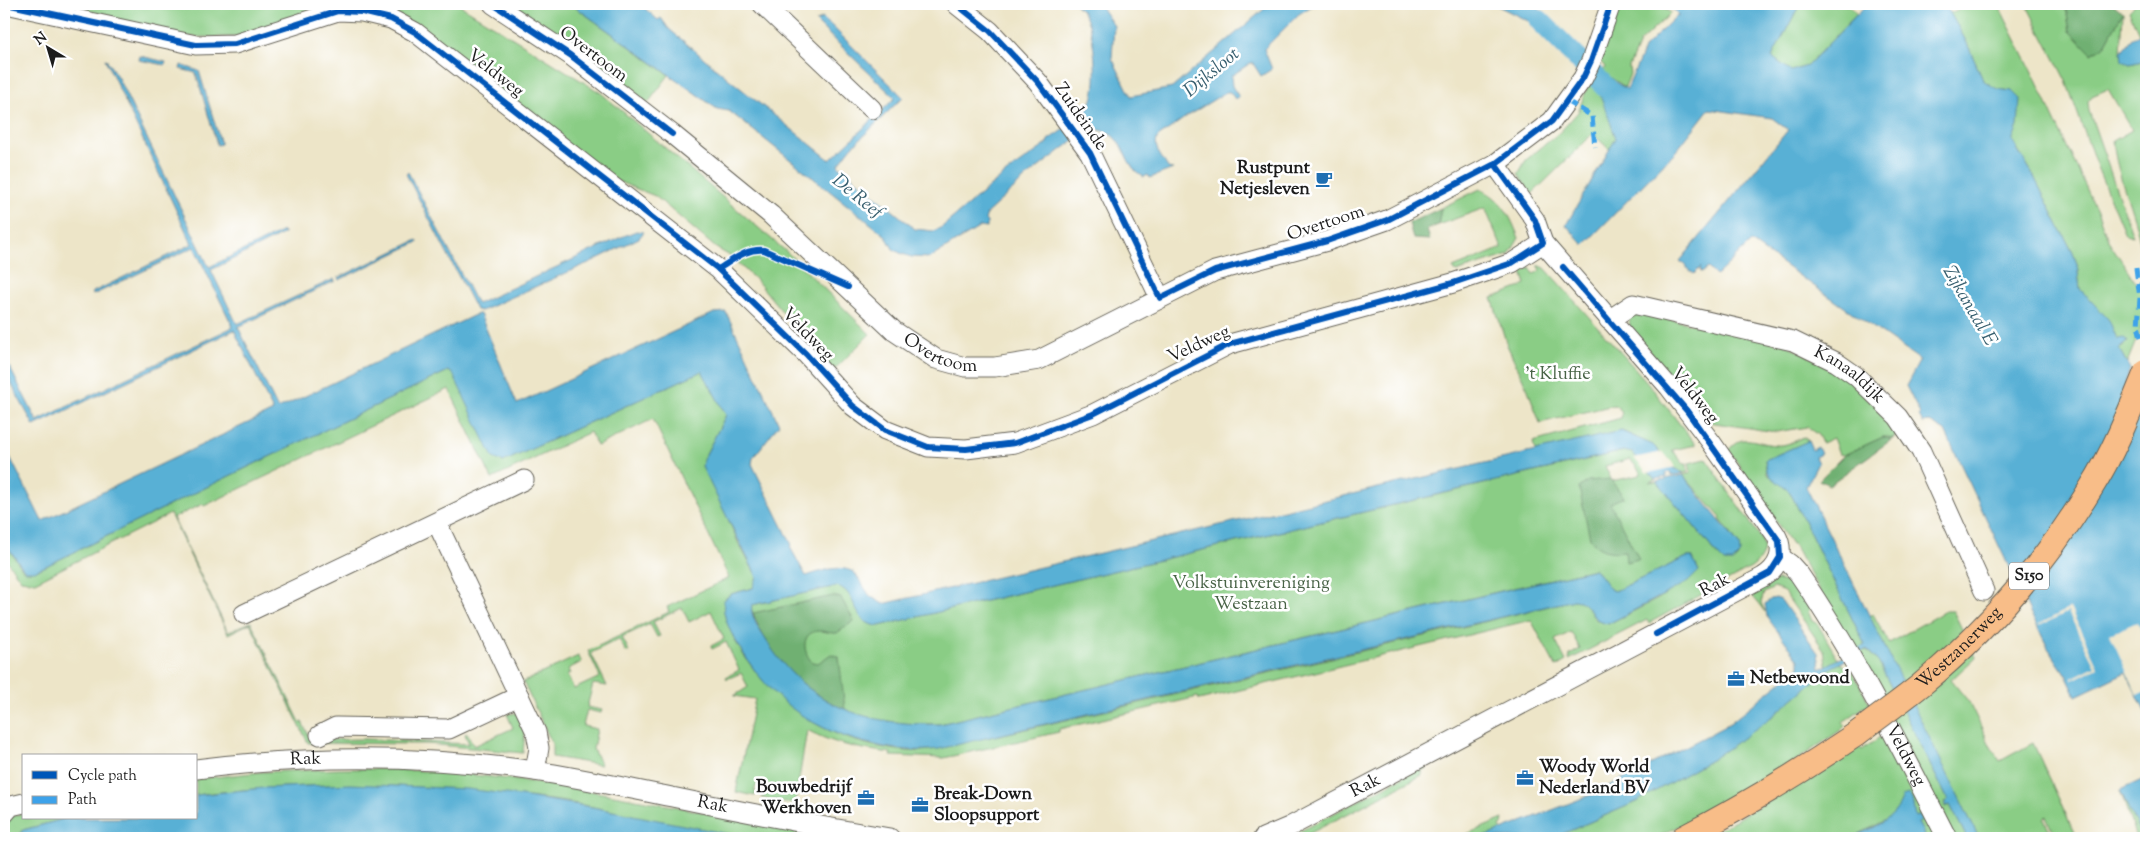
<svg xmlns="http://www.w3.org/2000/svg" width="2150" height="842" font-family="'Sorts Mill Goudy',serif">
<style>
.green{fill:#8acd85;stroke:#537450;fill-rule:evenodd}
.forest{fill:#6fb072;stroke:#466647}
.water{fill:#58b0d5;stroke:#3a6678}
.pier{fill:#ede5c8}
.lines{fill:none;stroke-linecap:round;stroke-linejoin:round}
.canal{stroke:#58b0d5;stroke-width:21}
.minor-casing{stroke:#656258;stroke-width:21}
.major-casing{stroke:#656258;stroke-width:26}
.minor{stroke:#fff;stroke-width:19}
.major{stroke:#f8bd88;stroke-width:24}
.major-bridge-casing{stroke:#656258;stroke-width:26;stroke-linecap:butt}
.major-bridge{stroke:#f8bd88;stroke-width:24}
.quiet{stroke:#3da2ea;stroke-width:5;stroke-dasharray:10 5;stroke-linecap:butt}
.cycleway-casing{stroke:#fff;stroke-width:9}
.cycleway{stroke:#0057b8;stroke-width:6}
.labels{text-anchor:middle;dominant-baseline:central;stroke-width:5;stroke-linejoin:round;paint-order:stroke}
.shield{fill:#fff;stroke:#606060;stroke-width:1}
.shield-label{font-size:16px;font-weight:bold;fill:#1c1c1c}
.street-label{font-size:18px;fill:#1c1c1c;stroke:#fff}
.poi-label{font-size:18px;font-weight:bold;fill:#1c1c1c;stroke:#fff;text-anchor:start}
.park-label{font-size:18px;fill:#486346;stroke:#fff}
.water-label{font-size:19px;font-style:italic;fill:#375f6f;stroke:#fff}
</style>
<rect width="100%" height="100%" fill="#fff"/>
<filter id="ink" filterUnits="userSpaceOnUse"><feTurbulence type="fractalNoise" baseFrequency=".02" numOctaves="2"/><feDisplacementMap in="SourceGraphic" scale="10" xChannelSelector="R" yChannelSelector="G"/><feConvolveMatrix kernelMatrix="1 2 1 2 8 2 1 2 1" color-interpolation-filters="sRGB"/></filter>
<filter id="wash" filterUnits="userSpaceOnUse"><feTurbulence type="fractalNoise" baseFrequency=".0096" numOctaves="4" result="noise"/><feDisplacementMap in="SourceGraphic" scale="20" xChannelSelector="R" yChannelSelector="G"/><feGaussianBlur stdDeviation="1.12" result="paint"/><feColorMatrix in="noise" values="0 0 0 0 0 0 0 0 0 0 0 0 0 0 0 0 0 1.4 0 .05"/><feComposite in="paint" operator="in"/></filter>
<g filter="url(#wash)">
<rect width="100%" height="100%" fill="#ede5c8"/>
<g class="green">
<path d="M45,4H458L601,93L788,253L870,334L832,372L757,281L730,256L716,248L655,196L614,180L372,10L235,37H184Z"/>
<path d="M511,4H571L669,75L648,103Z"/>
<path d="M1620,4H1659L1671,13L1639,43L1629,67L1630,74L1625,87L1602,72L1605,67L1599,60L1615,24Z"/>
<path d="M1800,4H1847L1857,14L1807,66L1791,71L1772,57Z"/>
<path d="M1971,4H1998L2035,78L2098,213L2108,240L2142,292C2150,234 2119,194 2113,141L2132,130L2108,89L2092,96L2088,101L2089,111L2133,236L2125,234L2097,167L2066,81L2026,4H2065L2070,31L2105,45L2123,12L2121,54L2130,64L2146,60V316L2127,363L2119,349L2124,346L2120,339H2117L2112,328L2080,289L2077,264L2073,253L2031,171L2012,140L2018,126L2012,91L1997,89L1983,81L1966,41L1950,13Z"/>
<path d="M2136,4H2146V30L2139,34L2129,11Z"/>
<path d="M1590,80L1599,88L1616,138L1610,150L1593,134L1532,194L1518,174L1526,160L1560,132L1578,112Z"/>
<path d="M1480,189C1503,199 1510,216 1519,238L1509,255L1456,272L1453,268L1502,248L1485,208L1438,225L1441,208Z"/>
<path d="M1538,265L1545,268L1648,383L1696,445L1672,450L1684,464H1687L1688,472L1684,473L1677,471L1653,445L1622,431L1535,452L1533,442L1621,418C1623,412 1620,408 1614,405L1540,423L1528,390L1507,345L1492,298L1526,285L1522,272L1530,267L1534,274L1541,270Z"/>
<path d="M1635,312L1783,343L1851,378L1902,432L1891,439L1888,437H1883L1844,455L1839,454L1833,438L1822,443L1818,435L1807,427L1776,432L1708,422L1630,328L1629,317Z"/>
<path d="M448,371L453,373L503,462L702,371L726,415L703,460L738,542L757,577L753,588L731,594L724,600C720,619 741,653 753,668C790,718 844,745 906,751C926,753 947,746 966,742C1010,733 1053,723 1096,713C1255,676 1415,639 1574,600L1583,601L1595,619L1608,624L1658,599L1699,571L1692,557H1687L1615,591L1611,590L1594,569L940,724H911L879,720L856,714L828,701L755,618L751,608L752,605L837,586C859,592 851,624 879,626L1624,451L1633,453L1655,479L1649,482L1657,481L1720,558L1724,562H1732L1738,557L1739,545L1720,519L1721,518L1683,475L1691,473L1689,463L1706,459L1761,538C1767,551 1762,560 1751,568L1649,623L1647,620L1569,660L1570,655L1580,649L1571,632L1555,640L1566,661L1556,667L1531,620L1199,700L1198,697L1059,729V732L944,758L890,756L891,753C860,749 835,745 807,730L795,804L762,798L764,785L757,784L754,791H756L755,796L736,792L755,699L734,696L748,687L741,673L727,679L726,677L739,670L726,642L712,649L711,646L724,639L711,611L689,622L682,608L653,622L660,636L657,637L650,624L622,637L629,651L626,652L619,639L591,653L607,686L593,684L587,707L602,710L601,713L587,710L583,726L597,729L593,749L601,765L552,757V743L523,682L578,656L582,662L568,669L570,674L567,675L574,689L600,677L588,651L669,612L667,607L729,578L653,419L597,446L590,432L492,479L449,389L204,506L203,504L173,518L228,632L251,622L300,722H302L311,740L365,739L469,744L465,734L467,733L474,746L513,728L507,714L517,713L525,732L523,753L428,744L308,743L250,623L228,634L170,514L35,582L21,580L4,557V542L23,570L29,571L40,569L219,481ZM1630,459L1641,473L1640,475L1612,481L1605,466Z"/>
<path d="M1803,437L1809,441L1765,460L1767,474L1788,488L1790,492L1865,645L1861,647L1863,651L1867,650L1879,663L1948,800L1944,803L1946,807L1950,805L1967,838H1953L1794,544H1791L1729,450C1742,431 1757,444 1776,445C1786,446 1795,441 1803,437Z"/>
<path d="M1777,580L1796,584L1811,608L1808,611L1812,621L1817,623L1841,664L1853,672L1941,838H1924L1923,832L1917,822L1922,820L1915,818L1912,799L1899,807L1890,818L1851,838H1705L1854,749L1860,747L1862,750L1884,734L1864,707L1843,722L1845,726L1841,730L1791,764L1712,810L1655,838H1553L1634,803L1711,760L1774,715L1827,670L1824,650L1784,592L1774,588L1764,593L1761,603L1765,612L1751,594Z"/>
<path d="M1945,611H1953L1976,657L1951,680L1969,702L1991,747L2000,761L2033,743L2077,838H2055L2046,816L2044,818L2052,838H1979L1868,616L1873,614L1889,643Z"/>
<path d="M1424,766L1427,768L1422,770V775L1301,838H1287Z"/>
<path d="M339,769C506,766 668,806 831,838C804,838 775,841 748,838C687,831 627,812 566,802C440,784 322,779 196,795V779L261,772Z"/>
<path d="M2120,790L2142,838H2136Z"/>
<path d="M24,813V818H67L23,830L17,838H4V818Z"/>
<path d="M1503,819L1502,825L1500,826L1502,831L1481,838H1457Z"/>
</g>
<g class="forest">
<path d="M2065,4H2113L2123,12L2105,45L2092,54L2070,31Z"/>
<path d="M1441,208L1438,225L1427,230L1430,240L1413,239L1409,223Z"/>
<path d="M1898,435L1829,485L1819,480L1844,455L1883,437L1891,439Z"/>
<path d="M1610,479L1624,497L1610,503L1639,559L1626,562L1625,551C1611,553 1597,551 1590,538L1579,488L1588,481Z"/>
<path d="M833,596L841,598L854,621L837,633C831,634 826,631 820,631C801,631 802,652 812,662L818,663L831,654L839,657L845,710C803,691 769,657 753,613Z"/>
</g>
<g class="water">
<path d="M571,4H640L658,20L661,18L669,29L729,79L830,160L895,98L816,22L822,18L832,26L903,97L851,148L838,165L915,229L934,231L942,227L1006,173L1047,144L1048,140C1062,130 1080,120 1089,106C1100,90 1095,32 1085,16C1083,11 1079,8 1075,4H1099L1114,26L1112,58L1131,96L1172,88L1270,4H1315L1299,14L1264,49L1272,69L1261,76L1252,62L1231,76L1232,86L1239,97L1235,99L1230,92H1226L1186,117L1158,137C1152,148 1163,158 1168,168L1173,169L1150,178L1148,175L1144,177C1125,169 1126,140 1106,132C1102,130 1095,129 1090,128L1030,174L987,213L985,220L987,222V228L980,227L930,258L911,257L900,253L893,249L886,236L729,111L717,109Z"/>
<path d="M1494,4H1539V9L1543,15L1534,24Z"/>
<path d="M1668,4H1800L1772,57L1791,71L1807,66L1867,4H1945L1966,41L1983,80L1997,89L2012,91L2020,99L2018,126L2012,141L2031,171L2073,253L2077,264L2080,289L2109,320L2117,339L2124,338L2127,342L2119,349L2130,369L2125,383L2137,388L2146,402V714L2126,672L2076,696L2066,675L2048,648L2032,616L1945,431L1930,422L1923,423L1919,415L1920,414L1906,386L1920,360L1751,242L1716,276L1708,268L1702,273L1700,270L1701,267L1694,274L1680,261L1788,130L1772,118L1709,109L1677,150L1584,245L1566,225L1616,138L1598,89L1604,76L1627,89L1645,47L1677,15L1679,16Z"/>
<path d="M2146,30V60L2130,64L2122,61L2121,52L2131,39Z"/>
<path d="M140,56L166,62L165,65L139,60Z"/>
<path d="M105,59H106L118,78L209,267L283,231L285,233L211,270L237,324L334,279L335,281L238,327L278,409L477,314H480L517,404L714,313L726,312L779,424L753,458L752,464L792,545L790,547L806,576C823,571 837,564 854,572L870,596L883,604L1621,431L1653,445L1673,468L1684,473L1671,476L1670,472L1666,473L1667,477L1655,479L1633,453L1623,451L879,626C850,624 859,592 837,586L752,605C749,615 761,632 766,640C806,705 866,726 940,724L1595,569L1611,590L1615,591L1687,557H1692L1699,571L1688,582L1608,624C1590,622 1591,601 1574,600L939,749C917,752 897,750 875,745C814,732 770,701 739,646C731,633 721,615 724,600L731,594L753,588L757,577L702,467L703,460L726,415L702,371L503,462L493,458L453,374L448,371L219,481L46,566L34,571H25L4,542V445L42,521L273,411L234,330L34,426C24,406 4,377 4,356L37,421L233,327L194,247L93,295L91,293L192,244Z"/>
<path d="M181,65L199,71L221,144L217,145L196,73L180,69Z"/>
<path d="M408,172L477,304L619,238L636,231L644,232L639,238L593,261L481,311L476,310L406,174Z"/>
<path d="M417,240L418,242L339,280L338,278Z"/>
<path d="M1808,441L1812,450L1818,447L1821,454L1815,457L1818,463L1806,487L1979,838H1967L1950,805L1946,806L1945,802L1948,800L1879,663L1867,649L1823,672V674L1774,715L1746,736L1711,760L1634,803L1553,838H1481L1593,794L1712,733L1730,723L1799,667V660L1767,617L1765,604L1771,599L1776,598L1781,600L1818,653L1820,669L1865,645L1790,492L1771,477L1767,471L1765,460Z"/>
<path d="M1683,475L1739,545L1740,553L1733,562H1724L1720,558L1657,481Z"/>
<path d="M2146,778V838H2142L2120,790Z"/>
<path d="M350,784L467,789L514,795L592,807L749,838H17L23,830L67,818H196V795L263,788Z"/>
<path d="M1908,794L1912,799L1915,817L1920,815L1922,820L1918,823L1923,832L1924,838H1851C1873,827 1895,822 1903,796Z"/>
</g>
<g class="pier">
<path d="M1663,452L1676,467L1647,473L1634,458Z"/>
<path d="M2070,608L2098,667L2072,680V678L2095,666L2068,612L2039,626L2038,625Z"/>
<path d="M2137,622L2146,644V691L2137,695L2110,634Z"/>
</g>
<g class="lines">
<path class="canal" d="M1539,20L1621,102"/>
</g>
</g>
<g filter="url(#ink)">
<g class="lines">
<g class="minor-casing">
<g id="minor">
<path d="M6,4L196,45L235,44L338,11L362,12L391,19L415,32L718,269L806,354L853,406L885,430L928,447L966,449L1015,443L1093,414L1230,344L1453,283L1512,263L1543,243"/>
<path id="s1" d="M493,4L570,55L672,134L771,215L894,331L936,359L965,367H995L1039,360L1215,271L1327,241L1387,220L1495,164L1552,121L1583,78L1591,61L1611,4"/>
<path d="M762,4L872,109"/>
<path d="M956,4L990,31L1038,82L1090,153L1160,298"/>
<path id="s2" d="M1609,320L1633,304L1793,341L1836,362L1856,376L1898,417L1921,451L1984,591"/>
<path d="M437,523L536,732L539,748L535,771"/>
<path id="s3" d="M1780,557L1790,564L1799,574C1856,657 1901,748 1947,838"/>
<path d="M244,614L524,480"/>
<path d="M320,735L336,727L449,729L519,696"/>
<path id="s4" d="M196,769C308,755 423,755 535,771C581,778 626,788 672,797C744,812 817,826 890,838"/>
<path d="M4,814L11,806L24,803"/>
<path id="s5" d="M1263,838L1289,827L1763,577C1779,567 1785,551 1776,535L1711,442L1669,387L1543,243L1535,220L1495,164"/>
</g>
</g>
<g class="major-casing">
<path id="major" d="M1683,838C1743,807 1799,773 1855,735"/>
</g>
<use href="#minor" class="minor"/>
<use href="#major" class="major"/>
<g class="major-bridge-casing">
<g id="major-bridge">
<path id="s6" d="M1855,735C1877,718 1900,702 1921,685C1988,629 2046,562 2091,488C2114,452 2130,411 2146,372"/>
</g>
</g>
<use href="#major-bridge" class="major-bridge"/>
<g class="quiet">
<path d="M1567,101L1592,116L1595,147"/>
<path d="M2136,268L2140,298L2138,326L2141,337"/>
</g>
<g class="cycleway-casing">
<g id="cycleway">
<path d="M6,4L196,45L235,44L338,11L362,12L391,19L415,32L718,269L806,354L853,406L885,430L928,447L966,449L1015,443L1093,414L1230,344L1453,283L1512,263L1543,243L1535,220L1495,164"/>
<path d="M493,4L570,55L672,134"/>
<path d="M956,4L990,31L1038,82L1090,153L1160,298L1215,271L1327,241L1387,220L1495,164L1552,121L1583,78L1591,61L1611,4"/>
<path d="M1563,267L1687,411L1779,541L1780,557L1770,573L1656,634"/>
<path d="M718,269C732,261 746,248 764,250L848,287"/>
</g>
</g>
<use href="#cycleway" class="cycleway"/>
</g>
</g>
<defs>
<g id="cafe-bare" transform="scale(1.35)"><path d="M-5.5-4.5H6V0H3Q3 3.5 0 3.5H-2.5Q-5.5 3.5-5.5 0ZM3-3.2v2h1.7v-2ZM-6 4.5H4V6H-6Z" fill="#1f6fb2" stroke="#fff" stroke-width="2.5" paint-order="stroke"/></g>
<g id="office-bare" transform="scale(1.35)"><path d="M-6-3h4V-5.5h4V-3h4V5H-6ZM-1-4.5V-3h2v-1.5ZM-6 0V1H6V0Z" fill="#1f6fb2" stroke="#fff" stroke-width="2.5" paint-order="stroke"/></g>
</defs>
<g fill-rule="evenodd">
<use href="#cafe-bare" x="1324" y="179"/>
<use href="#office-bare" x="1736" y="679"/>
<use href="#office-bare" x="1525" y="778"/>
<use href="#office-bare" x="866" y="798"/>
<use href="#office-bare" x="920" y="805"/>
</g>
<g class="labels">
<rect class="shield" x="2009" y="562.5" width="40" height="27" rx="4"/>
<g class="shield-label">
<text x="2029" y="576">S150</text>
</g>
<g class="street-label">
<text transform="translate(593 55) rotate(37)">Overtoom</text>
<text transform="translate(495 74) rotate(38)">Veldweg</text>
<text transform="translate(1080 117) rotate(55)">Zuideinde</text>
<text transform="translate(1326 224) rotate(-18)">Overtoom</text>
<text transform="translate(807 335) rotate(46)">Veldweg</text>
<text transform="translate(1199 345) rotate(-25)">Veldweg</text>
<text stroke="none"><textPath href="#s1" startOffset="571">Overtoom</textPath></text>
<text stroke="none"><textPath href="#s2" startOffset="259">Kanaaldijk</textPath></text>
<text transform="translate(1694 396) rotate(52)">Veldweg</text>
<text transform="translate(1715 586) rotate(-28)">Rak</text>
<text stroke="none"><textPath href="#s6" startOffset="136">Westzanerweg</textPath></text>
<text stroke="none"><textPath href="#s3" startOffset="236">Veldweg</textPath></text>
<text stroke="none"><textPath href="#s4" startOffset="110">Rak</textPath></text>
<text stroke="none"><textPath href="#s5" startOffset="115">Rak</textPath></text>
<text stroke="none"><textPath href="#s4" startOffset="521">Rak</textPath></text>
</g>
<g class="poi-label">
<text x="1310" y="169" text-anchor="end">Rustpunt<tspan x="1310" dy="21">Netjesleven</tspan></text>
<text x="1750" y="679">Netbewoond</text>
<text x="1539" y="768">Woody World<tspan x="1539" dy="21">Nederland BV</tspan></text>
<text x="852" y="788" text-anchor="end">Bouwbedrijf<tspan x="852" dy="21">Werkhoven</tspan></text>
<text x="934" y="795">Break-Down<tspan x="934" dy="21">Sloopsupport</tspan></text>
</g>
<g class="park-label">
<text x="1558" y="375">'t Kluffie</text>
<text x="1251" y="584">Volkstuinvereniging<tspan x="1251" dy="21">Westzaan</tspan></text>
</g>
<g class="water-label">
<text transform="translate(1212 73) rotate(-40)">Dijksloot</text>
<text transform="translate(857 197) rotate(39)">De Reef</text>
<text transform="translate(1969 306) rotate(60)">Zijkanaal E</text>
</g>
</g>
<rect width="2150" height="842" fill="none" stroke="#fff" stroke-width="20"/>
<rect x="22" y="754" width="175" height="65" fill="#ffffff" stroke="#a4a4a4"/>
<rect x="32" y="771" width="25" height="8" fill="#0057b8" stroke="#a4a4a4"/>
<text x="68" y="780" font-size="15" fill="#1c1c1c">Cycle path</text>
<rect x="32" y="796" width="25" height="8" fill="#3da2ea" stroke="#a4a4a4"/>
<text x="68" y="804" font-size="15" fill="#1c1c1c">Path</text>
<g transform="translate(48 48) rotate(322)" stroke="#ffffff" stroke-width="4" paint-order="stroke">
<path d="M0-4L9 19L0 12L-9 19Z" fill="#1c1c1c"/>
<text y="-8" font-size="14" font-weight="bold" text-anchor="middle" fill="#1c1c1c">N</text>
</g>
</svg>
